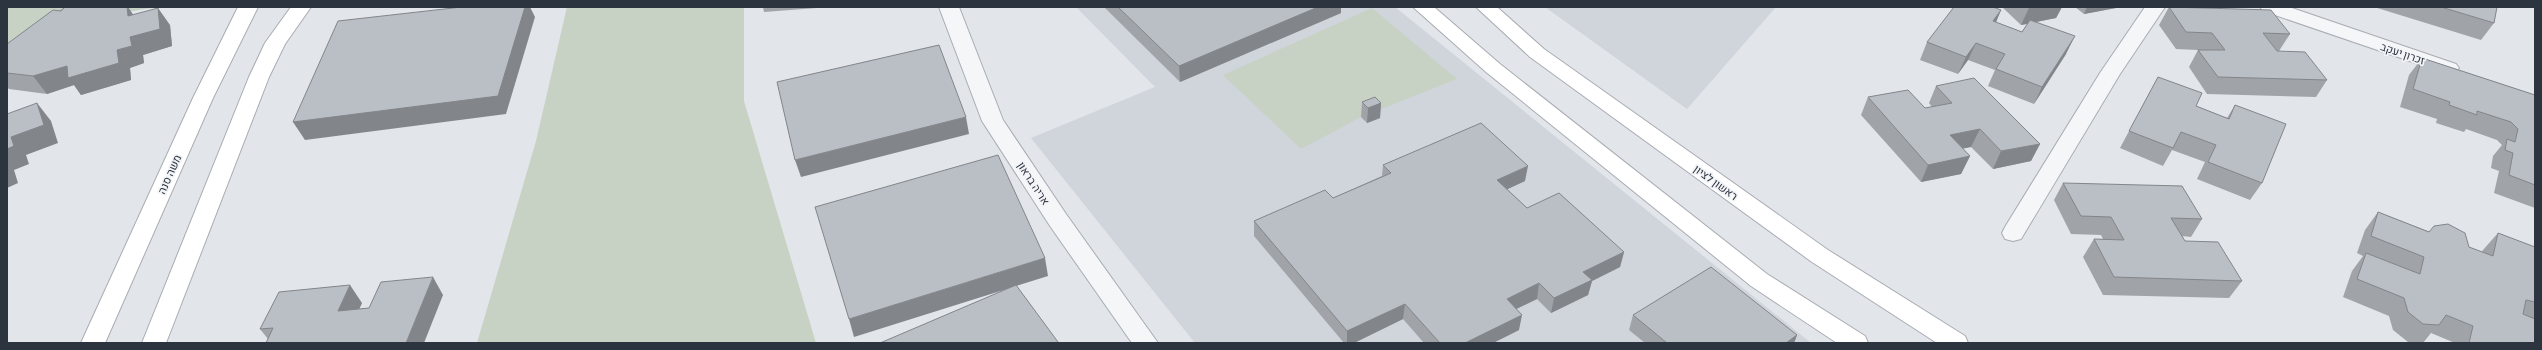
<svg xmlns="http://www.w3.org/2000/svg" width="2542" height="350" font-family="Commissioner,Heebo,sans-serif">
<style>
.built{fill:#d0d4db}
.green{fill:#c8d2c4}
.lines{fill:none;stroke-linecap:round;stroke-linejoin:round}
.street-casing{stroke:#a8acb3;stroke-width:2}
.secondary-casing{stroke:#a8acb3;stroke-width:2}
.street{fill:#f4f6f8;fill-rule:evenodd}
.secondary{fill:#fff;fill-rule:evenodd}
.wall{fill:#a0a4a9}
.shaded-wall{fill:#82868a}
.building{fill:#babfc5;stroke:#82868a}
.labels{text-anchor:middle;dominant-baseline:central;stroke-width:3.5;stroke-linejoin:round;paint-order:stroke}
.street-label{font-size:11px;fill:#2c343f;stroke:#f2f4f7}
</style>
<rect width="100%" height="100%" fill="#e2e5e9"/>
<g class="built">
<path d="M1076,7H1395L1811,343H1195L1031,138L1155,87Z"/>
<path d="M1545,7H1776L1687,109Z"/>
</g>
<g class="green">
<path d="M7,7H157L49,25L7,54Z"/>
<path d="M567,7H744V101L816,343H477L536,141Z"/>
<path d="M1372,8L1457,79L1361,117L1301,149L1223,75Z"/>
</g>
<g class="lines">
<g class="street-casing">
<g id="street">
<path d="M939,7H959L1003,120L1066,214L1158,343H1132L1050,226L982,121Z"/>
<path d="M2145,7H2165L2120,74L2021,239L2013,241L2005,239L2002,233L2005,227L2100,73Z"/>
<path d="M2260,7H2289L2456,64L2459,68L2456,72L2449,74L2442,72L2263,11Z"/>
</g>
</g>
<g class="secondary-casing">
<g id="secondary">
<path d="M238,7H258L213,98L105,343H81L193,98Z"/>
<path d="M291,7H311L285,44L269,77L166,343H142L249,77L265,43Z"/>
<path d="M1413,7H1434L1500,64L1767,274L1865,336L1868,343H1837L1751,286L1486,72Z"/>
<path d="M1476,7H1497L1544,49L1828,250L1965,336L1968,343H1937L1812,262L1530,57Z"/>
</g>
</g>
<use href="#street" class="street"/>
<use href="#secondary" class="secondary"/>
</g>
<g class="wall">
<path d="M65,7H128L133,15L170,25L172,46L143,55L144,63L130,68L131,80L81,95L74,85L47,94L9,89L7,87V44Z"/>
<path d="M763,7H830L764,12Z"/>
<path d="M1104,7H1341V13L1180,82Z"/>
<path d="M2002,7H2062L2056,18L2036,22L2066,54L2034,104L1988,86L1995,70L1968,60L1958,74L1920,60L1927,42L2001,10L1996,22L2022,32L2027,24L2021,25Z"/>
<path d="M2075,7H2117L2116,8L2084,14Z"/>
<path d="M2169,7L2290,34L2279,51L2327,80L2316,97L2207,94L2189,67L2198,50L2176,49L2159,25Z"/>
<path d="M2374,7H2497L2494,23L2481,40Z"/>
<path d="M2422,58L2535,95V208L2494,193L2499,171L2491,168L2493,156L2502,145L2497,140L2466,129L2464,132L2436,123L2437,119L2400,107L2409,75Z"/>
<path d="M2158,77L2196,106L2227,118L2235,105L2262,183L2250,200L2197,179L2205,162L2172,150L2163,166L2120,148Z"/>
<path d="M1936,86L2040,144L2031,161L1993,169L1971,147L1962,148L1970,156L1961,174L1921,182L1861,115L1868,97L1925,108L1932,107L1929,103Z"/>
<path d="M1362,102L1381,103L1380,118L1367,123L1361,117Z"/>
<path d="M1383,165L1525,181L1507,189L1527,208L1624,252L1620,267L1592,281L1588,295L1551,313L1537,299L1516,309L1519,330L1493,343H1424L1403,319L1354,343H1344L1254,236V221L1333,198L1382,176Z"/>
<path d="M2063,183L2202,219L2191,237L2182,236L2185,241L2242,281L2229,298L2103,295L2083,257L2094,239H2103L2101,235L2071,234L2054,200Z"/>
<path d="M2378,212L2482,252L2483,250L2498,233L2535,247V343H2455L2431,333L2423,343L2408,342L2393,330L2389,316L2343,297L2352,271L2363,256L2357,253L2365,230Z"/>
<path d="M443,295L268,339L260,329L362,303L359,309L369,308Z"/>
<path d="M1633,315L1797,335L1794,343H1645L1629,330Z"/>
</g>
<g class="shaded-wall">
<path d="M127,7H128L138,22L128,16Z"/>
<path d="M525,7H530L535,17L506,114L305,140L293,122Z"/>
<path d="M1318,7H1341V13L1180,82L1179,66Z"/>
<path d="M2032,7H2062L2056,18L2021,25L2029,8Z"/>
<path d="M2087,7H2117L2116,8L2084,14Z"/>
<path d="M158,8L170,25L172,46L143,55L144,63L130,68L131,80L81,95L74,85L47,94L33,76L117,50Z"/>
<path d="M2001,10L1994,27L1993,21Z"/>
<path d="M2075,36L2066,54L2034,104L2042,87Z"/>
<path d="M1976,43L1968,60L1958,74L1966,57Z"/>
<path d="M37,103L51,121L58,143L26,155L29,164L14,170L18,183L7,188V149L11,137Z"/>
<path d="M1381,103L1380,118L1367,123L1368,108Z"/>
<path d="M966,117L969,134L801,177L795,160Z"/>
<path d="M1980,129L1971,147L1942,153L1950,135Z"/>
<path d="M2040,144L2031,161L1993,169L2001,151Z"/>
<path d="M1970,156L1961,174L1921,182L1928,165Z"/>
<path d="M1528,166L1525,181L1495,195L1497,180Z"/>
<path d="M1624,252L1620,267L1592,281L1588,295L1551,313L1554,298L1583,272Z"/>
<path d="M1045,258L1048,276L854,337L849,319Z"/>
<path d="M433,277L443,295L424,343H406Z"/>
<path d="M1539,283L1537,299L1504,315L1507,299Z"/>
<path d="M350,285L362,303L350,329L338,311Z"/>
<path d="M1405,304L1403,319L1354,343H1347V331Z"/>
<path d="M1522,315L1519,330L1493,343H1465Z"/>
<path d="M1797,335L1794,343H1786Z"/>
</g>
<g class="building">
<path d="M65,7H127L128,16L158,8L160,29L130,37L132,46L117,50L119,63L68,78L67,66L33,76L7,73V44L53,10L61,11Z"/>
<path d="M462,7H525L498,96L293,122L338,21Z"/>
<path d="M1118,7H1318L1179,66Z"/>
<path d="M1954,7H1993L2001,10L1993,21L2022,32L2030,20L2075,36L2042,87L1996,69L2005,54L1976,43L1966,57L1927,42Z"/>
<path d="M2169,7L2271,10L2290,34L2263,33L2277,51L2305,52L2327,80L2218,77L2198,50H2225L2212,33L2186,32Z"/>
<path d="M2441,7H2497L2494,23Z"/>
<path d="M939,45L966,117L795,160L777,82Z"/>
<path d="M2422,58L2535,95V185L2509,175L2513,153L2505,150L2507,139L2515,142L2518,129L2511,122L2477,111V115L2449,105L2450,102L2413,89Z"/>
<path d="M2158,77L2202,93L2196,106L2229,119L2235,105L2286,124L2262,183L2208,162L2216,145L2181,132L2173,148L2129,131Z"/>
<path d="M1974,78L2040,144L2001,151L1980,129L1950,135L1970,156L1928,165L1868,97L1908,90L1925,108L1952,103L1936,86Z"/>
<path d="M1375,97L1381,103L1368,108L1362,102Z"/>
<path d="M37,103L44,125L11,137L14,146L7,149V114Z"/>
<path d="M1481,123L1528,166L1497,180L1527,208L1559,193L1624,252L1583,272L1592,280L1554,298L1539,283L1507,299L1522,315L1465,343H1440L1405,304L1347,331L1254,221L1325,190L1333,198L1391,173L1383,165Z"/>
<path d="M998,155L1045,258L849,319L815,207Z"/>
<path d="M2063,183L2182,186L2202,219L2171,218L2185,241L2218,242L2242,281L2114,277L2094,239L2124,240L2111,217L2081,216Z"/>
<path d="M2378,212L2429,232L2434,226L2448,224L2465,233L2469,247L2493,256L2498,233L2535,247V302L2526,300L2523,314L2535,319V343H2469L2473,326L2446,315L2439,325L2423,324L2408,312L2404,298L2357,279L2366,253L2420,274L2424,257L2371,236Z"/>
<path d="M1711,267L1797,335L1786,343H1667L1633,315Z"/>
<path d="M433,277L406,343H266L273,328L260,329L279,292L350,285L338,311L369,308L381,282Z"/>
<path d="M1016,285L1058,342L1057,343H880Z"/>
</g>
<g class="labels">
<g class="street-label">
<text transform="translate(2403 53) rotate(19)">זכרון יעקב</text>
<text transform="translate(169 174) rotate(-66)">משה סנה</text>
<text transform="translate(1716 182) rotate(36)">ראשון לציון</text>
<text transform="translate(1034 183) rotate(57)">אריה בראון</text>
</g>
</g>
<rect width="2542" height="350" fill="none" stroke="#2c343f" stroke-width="16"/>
</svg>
